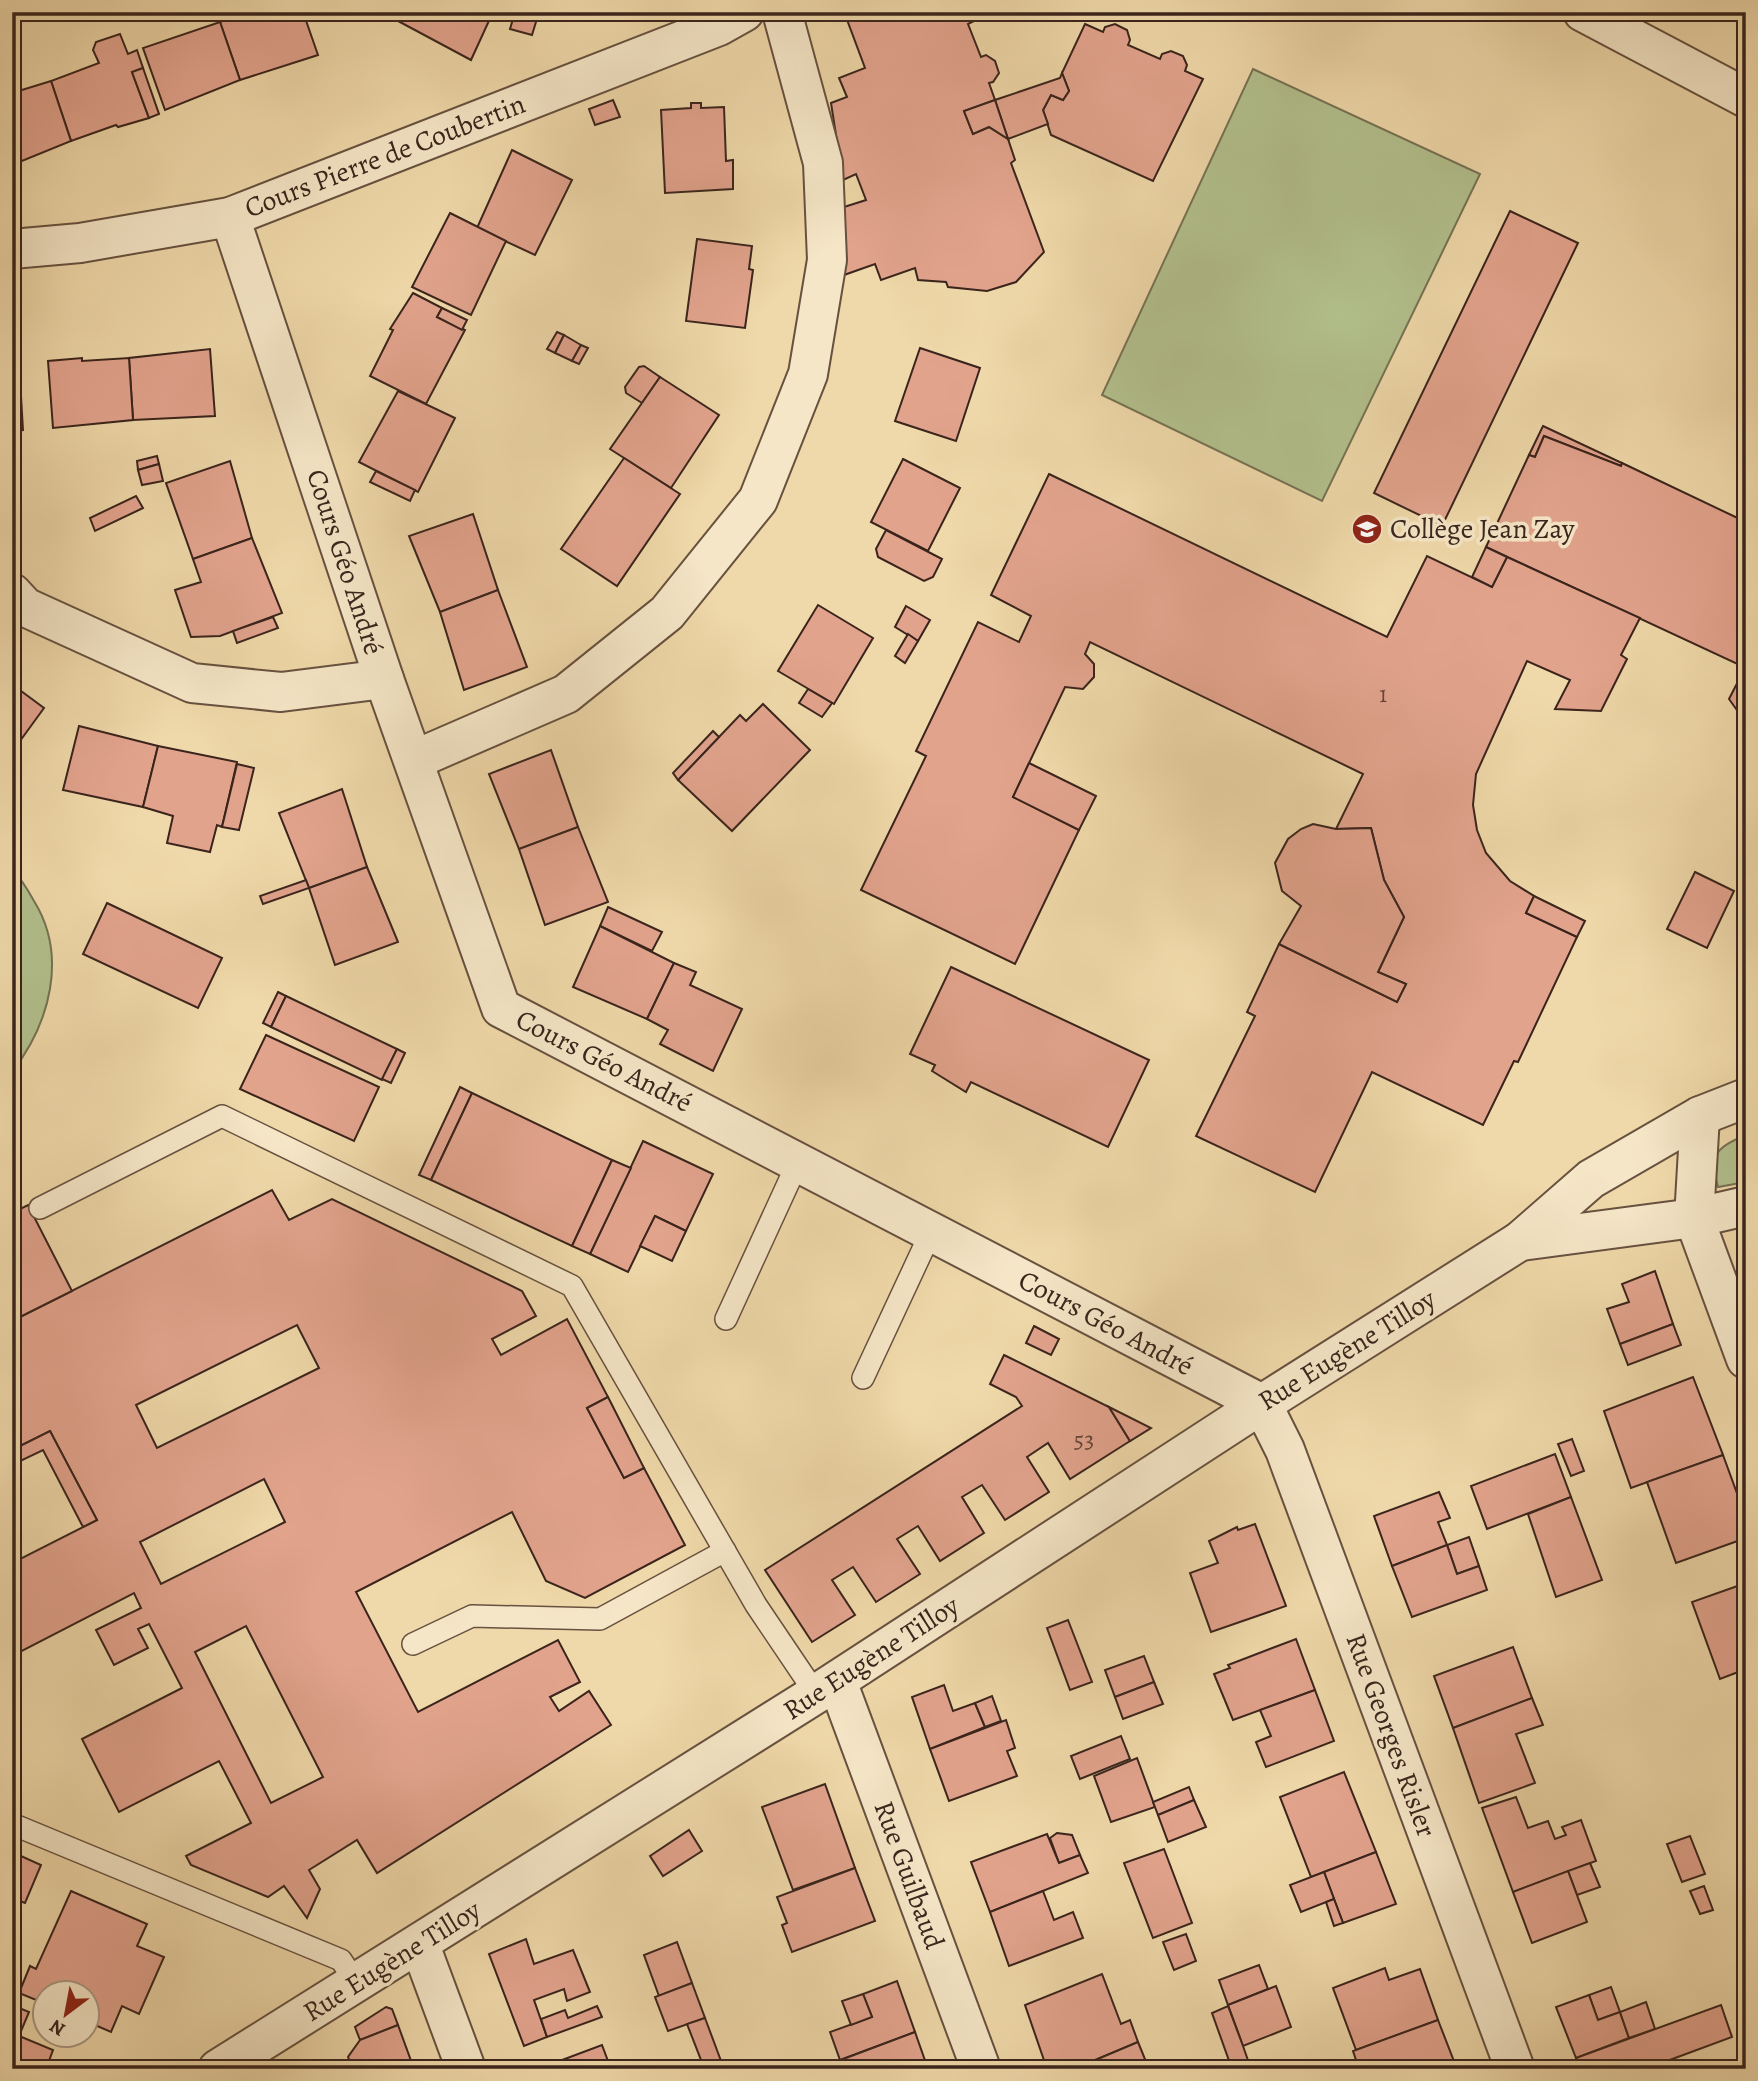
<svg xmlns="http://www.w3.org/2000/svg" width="1758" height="2081" font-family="Alegreya,serif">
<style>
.green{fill:#b2c08d;stroke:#767254;stroke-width:2}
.building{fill:#e2a38d;stroke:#3a241c;stroke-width:2;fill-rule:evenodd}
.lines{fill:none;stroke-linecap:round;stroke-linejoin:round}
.lane-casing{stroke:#67513f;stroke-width:24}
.street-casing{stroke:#67513f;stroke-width:42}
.lane{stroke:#f5e6c7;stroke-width:21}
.street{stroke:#f5e6c7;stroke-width:38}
.labels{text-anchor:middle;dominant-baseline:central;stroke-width:7;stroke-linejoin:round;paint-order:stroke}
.number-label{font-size:24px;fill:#644438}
.street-label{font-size:28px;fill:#3a241c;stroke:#f5e6c7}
.poi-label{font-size:28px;fill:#3a241c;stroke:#f5e6c7;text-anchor:start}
</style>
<rect width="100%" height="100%" fill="#efd8a9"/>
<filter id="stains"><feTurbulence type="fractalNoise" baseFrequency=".00286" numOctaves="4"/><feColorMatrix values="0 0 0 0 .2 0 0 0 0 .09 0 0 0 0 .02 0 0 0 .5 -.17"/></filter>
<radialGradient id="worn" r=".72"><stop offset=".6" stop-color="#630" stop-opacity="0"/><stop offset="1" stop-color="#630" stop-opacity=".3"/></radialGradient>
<g class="green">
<path d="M1253,69L1480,174L1322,501L1102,395Z"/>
<path d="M12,870C21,878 28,890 34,901C68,956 50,1023 12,1072Z"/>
<path d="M1746,1135V1182L1718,1187C1709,1155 1715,1148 1746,1135Z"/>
</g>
<g class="building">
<path d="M242,12H303L318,55L240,80L220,22Z"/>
<path d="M402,12H493L471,60L398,21Z"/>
<path d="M515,12H539L532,35L510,29Z"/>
<path d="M859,12H978L974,21L968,24L981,57L986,55L995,61L999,73L993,82L989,83L995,100L964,111L973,134L989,127L1008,139L1015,160L1011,163L1044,252L1016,282L987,291L948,287L946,282L918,280L915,268L881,280L875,264L844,275V207L866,200L856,174L843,180L831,103L847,97L839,78L865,68L846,17Z"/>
<path d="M220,22L240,80L165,110L143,48Z"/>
<path d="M1085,24L1103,32L1105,27L1115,24L1127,30L1130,40L1128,45L1160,59L1162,54L1171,51L1183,56L1187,65L1185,71L1203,79L1153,181L1051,135L1043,110L1051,95L1063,100L1069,91L1062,73Z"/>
<path d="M120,34L128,54L137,50L143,68L132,72L149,118L118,127L116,125L71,141L51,81L99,63L93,50L96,42Z"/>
<path d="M143,68L159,114L149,118L132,72Z"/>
<path d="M1062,73L1069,91L1063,100L1051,95L1043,110L1048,124L1008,139L995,100L1060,78Z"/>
<path d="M51,81L71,141L12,165V93Z"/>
<path d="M613,100L620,117L595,125L589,109Z"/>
<path d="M995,100L1008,139L989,127L973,134L964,111Z"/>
<path d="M691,103H701V108L724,107L726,161L733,160V189L665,193L661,110L691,108Z"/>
<path d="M512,150L572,180L535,255L477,228Z"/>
<path d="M1510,211L1578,243L1442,526L1374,493Z"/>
<path d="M450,213L506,241L471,315L412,287Z"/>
<path d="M697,239L752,246L749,269L753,270L745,328L686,321Z"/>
<path d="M413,293L442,308L437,317L465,330L426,404L370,376L393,330L390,329Z"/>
<path d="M442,308L467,320L462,330L437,317Z"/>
<path d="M557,332L564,335L555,353L547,349Z"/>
<path d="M564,335L581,345L572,361L555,353Z"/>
<path d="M581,345L588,348L579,364L572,361Z"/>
<path d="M920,348L980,368L956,441L895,421Z"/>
<path d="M210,349L215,416L133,420L129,358Z"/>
<path d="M82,358V361L129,358L133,420L53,428L48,361Z"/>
<path d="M19,363L23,430L12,431V364Z"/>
<path d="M644,366L660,377L642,403L626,393L625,387L639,367Z"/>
<path d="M660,377L719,415L671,488L610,449Z"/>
<path d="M398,391L455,418L418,492L359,462Z"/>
<path d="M1543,426L1622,463L1621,466L1544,436L1535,457L1529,455Z"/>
<path d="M1544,436L1621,466L1622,463L1746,522V668L1486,547L1529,455L1535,457Z"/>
<path d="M157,456L159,464L138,470L137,461Z"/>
<path d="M624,458L680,494L617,586L561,549Z"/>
<path d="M903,459L960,488L928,551L871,522Z"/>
<path d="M230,461L252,538L193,559L166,483Z"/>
<path d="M159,464L163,481L142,485L138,470Z"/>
<path d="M376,471L415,490L410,501L370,482Z"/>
<path d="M1049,474L1387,637L1427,556L1492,587L1507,557L1640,618L1621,655L1627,659L1601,711L1555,709L1570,680L1527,661L1476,774L1473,805L1477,830L1486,853L1510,881L1534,896L1526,913L1577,937L1518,1062L1514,1061L1483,1125L1372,1072L1315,1192L1196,1136L1255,1016L1247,1012L1279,944L1397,1002L1406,984L1378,972L1404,917L1384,880L1371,828L1336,829L1363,774L1090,642L1085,654L1094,664V677L1083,689L1065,687L1013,797L1079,830L1015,964L861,890L926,756L916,751L978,622L1019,642L1031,616L991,595Z"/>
<path d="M136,496L143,508L95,531L90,518Z"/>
<path d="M473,514L498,590L440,612L409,536Z"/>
<path d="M886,530L942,559L933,577L924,581L878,557L876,549Z"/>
<path d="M252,538L282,613L220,636L191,637L175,590L201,582L193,559Z"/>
<path d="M1486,547L1507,557L1492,587L1472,577Z"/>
<path d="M498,590L527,667L464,690L440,612Z"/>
<path d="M818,605L873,638L834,704L778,671Z"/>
<path d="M906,606L930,620L918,641L895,627Z"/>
<path d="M273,617L278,628L237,643L233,631Z"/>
<path d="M908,634L918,641L905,663L895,656Z"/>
<path d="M1745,668L1746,719L1744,720L1729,699Z"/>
<path d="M17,688L44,708L12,752V689L15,691Z"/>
<path d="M808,689L832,703L822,717L799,703Z"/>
<path d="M763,704L810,750L732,831L678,780L740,715L746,721Z"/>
<path d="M79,726L158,746L143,807L63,790Z"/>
<path d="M713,731L719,737L678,780L673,773Z"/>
<path d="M158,746L237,762L222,827L217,825L210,852L167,843L173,816L143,807Z"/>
<path d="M551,750L578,827L519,849L489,774Z"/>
<path d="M1029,763L1096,796L1079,830L1013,797Z"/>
<path d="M237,764L254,768L239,830L222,827Z"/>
<path d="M342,789L367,867L309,888L279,813Z"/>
<path d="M1313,824L1336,829L1371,828L1384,880L1404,917L1378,972L1406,984L1397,1002L1279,944L1301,906L1282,891L1275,863L1288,839L1301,829Z"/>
<path d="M578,827L608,902L545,925L519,849Z"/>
<path d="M367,867L398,942L335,965L309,888Z"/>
<path d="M1695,872L1734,891L1707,948L1667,929Z"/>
<path d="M306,880L309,888L263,904L260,896Z"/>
<path d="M1534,896L1585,921L1577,937L1526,913Z"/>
<path d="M107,903L222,958L198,1008L83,954Z"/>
<path d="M608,907L662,932L652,951L600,926Z"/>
<path d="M600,926L674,963L647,1019L573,987Z"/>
<path d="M674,963L696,972L690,985L742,1009L713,1071L660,1044L668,1030L647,1019Z"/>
<path d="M951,967L1149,1060L1108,1147L971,1082L966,1092L932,1071L935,1065L910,1054Z"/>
<path d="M278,992L286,996L271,1027L263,1023Z"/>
<path d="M286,996L397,1049L382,1080L271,1027Z"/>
<path d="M266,1035L379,1087L354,1141L240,1089Z"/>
<path d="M397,1049L405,1053L391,1083L382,1079Z"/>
<path d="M460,1087L472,1093L431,1180L419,1175Z"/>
<path d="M472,1093L612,1160L572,1246L431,1180Z"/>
<path d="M643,1141L713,1174L686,1231L655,1216L628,1272L590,1254Z"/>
<path d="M612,1160L631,1168L590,1254L572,1246Z"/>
<path d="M272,1190L289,1220L332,1199L522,1291L536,1316L492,1339L501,1355L567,1319L608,1397L587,1408L624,1478L644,1468L685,1545L585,1598L546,1581L512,1512L356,1592L418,1712L558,1640L580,1682L550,1697L559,1711L589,1691L611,1725L377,1873L357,1840L309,1870L320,1889L307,1918L284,1886L268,1897L191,1865L186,1856L251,1823L219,1761L119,1812L82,1739L182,1688L149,1624L138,1629L148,1648L114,1665L96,1630L141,1608L134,1593L16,1654L12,1647V1563L97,1520L50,1431L12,1450V1321ZM297,1325L319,1368L157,1448L136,1405ZM264,1479L285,1522L161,1584L140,1542ZM246,1626L323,1777L271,1803L195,1652Z"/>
<path d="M28,1205L72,1291L12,1321V1213Z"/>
<path d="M655,1216L686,1231L672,1261L640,1246Z"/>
<path d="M1655,1271L1673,1324L1620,1344L1607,1309L1629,1302L1622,1284Z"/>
<path d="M1673,1324L1681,1345L1628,1365L1620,1344Z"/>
<path d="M1034,1326L1059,1339L1051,1355L1026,1343Z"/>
<path d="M1004,1355L1109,1407L1130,1441L1070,1479L1048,1443L1027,1457L1049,1492L1005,1520L982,1485L962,1497L984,1533L940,1561L918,1526L897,1539L920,1574L876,1602L853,1567L832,1580L855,1615L812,1642L765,1570L1022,1406L1016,1397L990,1384Z"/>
<path d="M1693,1377L1723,1455L1631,1488L1604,1411Z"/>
<path d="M608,1397L644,1468L624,1478L587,1408Z"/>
<path d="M1109,1407L1151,1428L1130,1441Z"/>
<path d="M50,1431L97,1520L83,1527L43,1450L12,1465V1450Z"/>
<path d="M1572,1439L1584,1471L1571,1476L1558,1444Z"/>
<path d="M1555,1454L1571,1497L1487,1529L1471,1486Z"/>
<path d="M1723,1455L1746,1518V1538L1676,1563L1647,1482Z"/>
<path d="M1439,1492L1450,1518L1438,1522L1447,1545L1392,1566L1374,1516Z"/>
<path d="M1571,1497L1602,1580L1556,1597L1528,1514Z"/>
<path d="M1255,1524L1286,1606L1211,1632L1190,1573L1218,1563L1209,1541L1237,1527L1238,1530Z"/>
<path d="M1469,1537L1479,1566L1457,1574L1447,1545Z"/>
<path d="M1447,1545L1457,1574L1479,1566L1487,1590L1412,1617L1392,1566Z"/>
<path d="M1746,1583V1669L1720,1679L1692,1602Z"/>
<path d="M1068,1620L1092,1682L1070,1690L1047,1628Z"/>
<path d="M1296,1639L1315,1690L1233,1720L1214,1674L1230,1668L1228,1665Z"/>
<path d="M1513,1647L1532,1698L1453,1728L1434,1676Z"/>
<path d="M1144,1656L1154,1682L1115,1697L1105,1670Z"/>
<path d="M1154,1682L1163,1704L1123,1719L1115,1697Z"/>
<path d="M944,1685L953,1711L975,1703L985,1727L930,1749L912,1697Z"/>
<path d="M1315,1690L1334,1741L1266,1767L1256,1742L1271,1736L1260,1710Z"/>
<path d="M992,1696L1001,1721L985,1727L975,1703Z"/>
<path d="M1532,1698L1543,1725L1516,1734L1535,1783L1479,1803L1453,1728Z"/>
<path d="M1006,1720L1015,1748L1007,1751L1017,1776L949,1801L930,1749Z"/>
<path d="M1121,1736L1130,1759L1080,1779L1071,1756Z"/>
<path d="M1137,1758L1155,1807L1111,1822L1094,1776Z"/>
<path d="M1344,1772L1376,1852L1311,1877L1280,1797Z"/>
<path d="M825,1784L855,1868L793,1890L762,1807Z"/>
<path d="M1189,1787L1194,1800L1158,1815L1153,1802Z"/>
<path d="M1516,1797L1528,1828L1548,1821L1555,1839L1566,1835L1562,1827L1581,1820L1596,1861L1513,1892L1482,1808Z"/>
<path d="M1194,1800L1206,1827L1168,1842L1158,1815Z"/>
<path d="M689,1830L702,1851L663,1876L650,1856Z"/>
<path d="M1057,1833L1072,1835L1080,1855L1059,1863L1050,1838Z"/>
<path d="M1047,1834L1059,1863L1080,1855L1088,1873L990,1912L971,1862Z"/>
<path d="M1690,1836L1705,1874L1682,1882L1667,1844Z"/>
<path d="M1164,1849L1192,1923L1153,1938L1124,1863Z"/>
<path d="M12,1852L41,1865L25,1903L12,1898Z"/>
<path d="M1376,1852L1396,1904L1343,1923L1324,1872Z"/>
<path d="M1590,1863L1600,1887L1577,1895L1568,1871Z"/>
<path d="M855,1868L875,1921L792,1952L782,1925L787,1923L777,1897Z"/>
<path d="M1568,1871L1587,1922L1532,1943L1513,1892Z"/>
<path d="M1324,1872L1334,1899L1301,1912L1290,1885Z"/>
<path d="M1704,1886L1713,1910L1700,1914L1690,1891Z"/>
<path d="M71,1891L147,1924L137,1946L164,1957L139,2014L122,2006L111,2032L88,2022V1994H46V2004L19,1993L30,1966L36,1969Z"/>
<path d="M1043,1891L1054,1920L1073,1912L1083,1938L1009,1966L990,1912Z"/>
<path d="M1334,1899L1343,1923L1334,1926L1326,1902Z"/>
<path d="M1186,1934L1196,1961L1174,1970L1163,1942Z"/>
<path d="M526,1939L534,1964L573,1950L590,1992L567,2001L564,1989L534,2000L547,2037L524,2046L489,1954Z"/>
<path d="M677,1942L692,1983L659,1996L644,1955Z"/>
<path d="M1259,1965L1268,1989L1228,2005L1219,1980Z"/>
<path d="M1385,1968L1389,1980L1420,1969L1438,2020L1356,2050L1333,1988Z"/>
<path d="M1102,1974L1121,2024L1130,2020L1138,2042L1074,2069H1047L1025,2005Z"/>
<path d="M897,1981L915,2032L840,2060L830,2032L872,2017L863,1994Z"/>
<path d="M692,1983L705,2018L668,2031L655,1997Z"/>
<path d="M1276,1986L1291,2027L1243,2046L1228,2005Z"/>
<path d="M1611,1987L1620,2012L1598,2020L1589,1995Z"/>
<path d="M863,1994L872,2017L851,2025L842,2001Z"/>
<path d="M1589,1995L1598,2020L1620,2012L1629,2038L1576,2058L1556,2007Z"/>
<path d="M1646,2002L1655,2029L1629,2038L1620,2012Z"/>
<path d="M12,2005L29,2012L19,2036L12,2033Z"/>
<path d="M1721,2005L1732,2037L1659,2064L1660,2069H1580L1576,2058Z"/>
<path d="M597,2006L602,2017L547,2037L541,2019L565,2010L568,2018Z"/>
<path d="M1228,2006L1243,2046L1251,2069H1232L1212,2013Z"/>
<path d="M386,2007L392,2009L398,2025L360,2040L355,2027Z"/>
<path d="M705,2018L724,2069L703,2065L687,2024Z"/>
<path d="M1438,2020L1457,2069H1359L1353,2051Z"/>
<path d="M398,2025L414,2069H353L348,2057L360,2040Z"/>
<path d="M915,2032L928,2069H832L830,2064Z"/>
<path d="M12,2033L53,2050L46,2069H12Z"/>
<path d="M1138,2042L1149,2069H1074Z"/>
<path d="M602,2045L611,2069H538Z"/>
</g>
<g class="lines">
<g class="lane-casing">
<g id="lane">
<path d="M40,1208L222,1116L572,1286L756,1605L816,1694"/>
<path d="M726,1319L798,1162"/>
<path d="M863,1378L931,1232"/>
<path d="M413,1644L472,1616L600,1619L725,1551"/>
<path d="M12,1824L341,1960L357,1984"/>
</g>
</g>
<g class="street-casing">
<g id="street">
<path d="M1583,12L1746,98"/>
<path d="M230,217L384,679L501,1008L1262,1404L1285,1450L1515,2069"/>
<path d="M12,249L80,243L230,217L719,26L744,12"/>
<path d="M12,593L25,607L192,683L281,692L384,679"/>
<path d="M414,760L566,694L667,613L758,500L808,374L827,260L823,163L782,12"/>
<path d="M1700,1116L1694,1218L1746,1359"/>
<path d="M1520,1241L1694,1218L1746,1206"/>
<path d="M837,1681L981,2069"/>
<path d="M420,1945L466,2069"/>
<path d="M218,2069L816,1694L1262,1404L1520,1241L1591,1179L1700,1116L1746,1098"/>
</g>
</g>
<use href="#lane" class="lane"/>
<use href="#street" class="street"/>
</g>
<defs>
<g id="school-disc" transform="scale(1.575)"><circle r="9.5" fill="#8f2418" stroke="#f5e6c7"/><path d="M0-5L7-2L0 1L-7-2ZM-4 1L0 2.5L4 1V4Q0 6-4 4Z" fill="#fff"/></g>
</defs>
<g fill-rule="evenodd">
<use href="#school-disc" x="1367" y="529"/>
</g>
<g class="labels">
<g class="number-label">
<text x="1383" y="694">1</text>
<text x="1084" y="1440">53</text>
</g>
<g class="street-label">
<text transform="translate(385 156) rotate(-21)">Cours Pierre de Coubertin</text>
<text transform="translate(345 562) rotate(72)">Cours Géo André</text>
<text transform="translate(604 1061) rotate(27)">Cours Géo André</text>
<text transform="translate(1106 1323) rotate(28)">Cours Géo André</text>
<text transform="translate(1347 1350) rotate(-32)">Rue Eugène Tilloy</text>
<text transform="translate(871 1658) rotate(-33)">Rue Eugène Tilloy</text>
<text transform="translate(1391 1735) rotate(70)">Rue Georges Risler</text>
<text transform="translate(909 1875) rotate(70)">Rue Guilbaud</text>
<text transform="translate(392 1961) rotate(-32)">Rue Eugène Tilloy</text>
</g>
<g class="poi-label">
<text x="1390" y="529">Collège Jean Zay</text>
</g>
</g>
<rect width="1758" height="2081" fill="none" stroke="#efd8a9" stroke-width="42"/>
<rect x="14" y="14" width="1730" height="2053" fill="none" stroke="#3a241c" stroke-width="3.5"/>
<rect x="21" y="21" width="1716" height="2039" fill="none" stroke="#3a241c" stroke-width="2"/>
<g transform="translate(66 2014) rotate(212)"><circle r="33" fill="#f5e6c7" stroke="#aa9883" stroke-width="2"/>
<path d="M0-5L12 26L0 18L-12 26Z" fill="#8f2418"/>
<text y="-10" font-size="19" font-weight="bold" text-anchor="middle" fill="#3a241c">N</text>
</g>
<rect width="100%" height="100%" filter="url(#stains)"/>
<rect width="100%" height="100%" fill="url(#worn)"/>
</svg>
